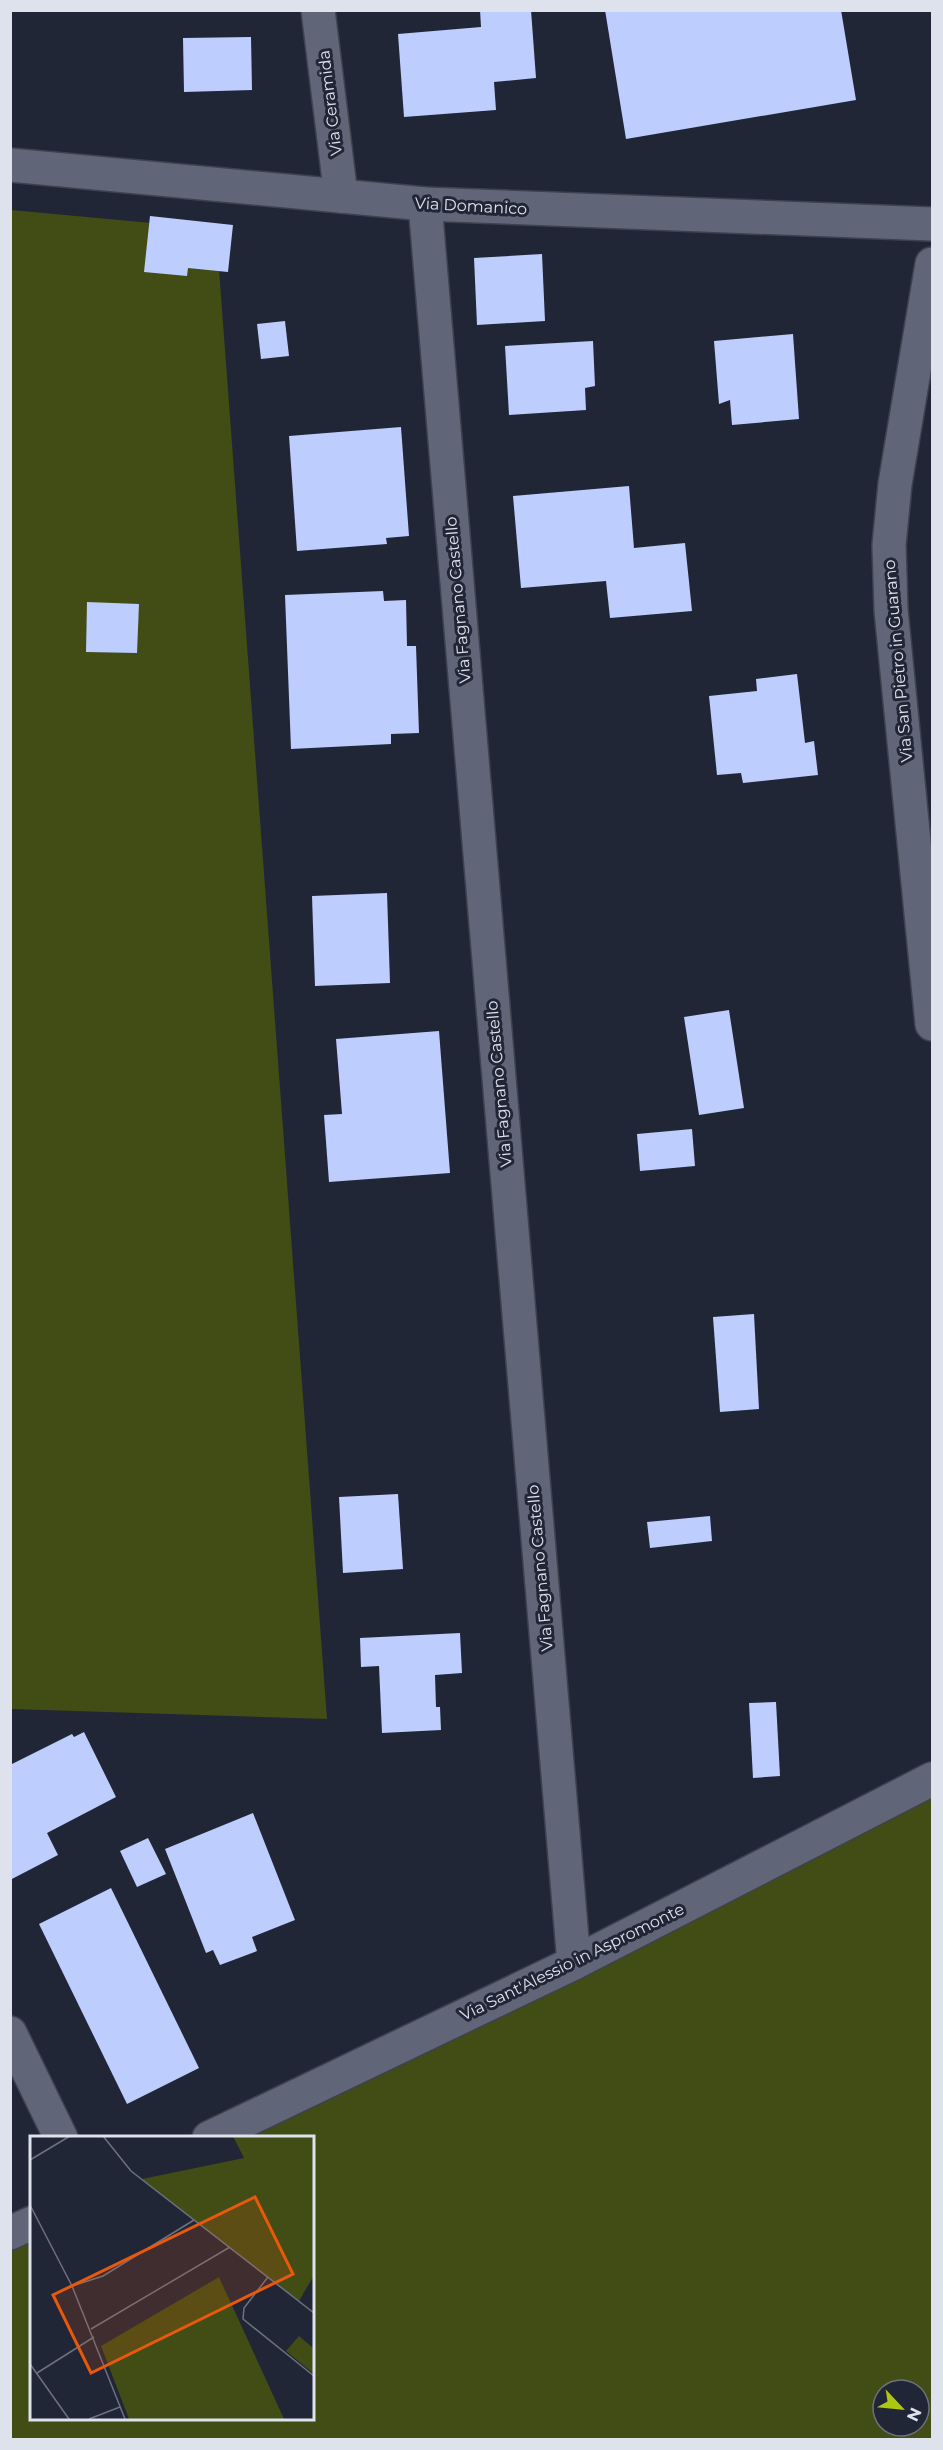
<svg xmlns="http://www.w3.org/2000/svg" width="943" height="2450" font-family="Montserrat,sans-serif">
<style>
.green{fill:#424c15;fill-rule:evenodd}
.building{fill:#bdcdfd}
.lines{fill:none;stroke-linecap:round;stroke-linejoin:round}
.minor-casing{stroke:#3e424f;stroke-width:36}
.minor{stroke:#606678;stroke-width:33}
.labels{text-anchor:middle;dominant-baseline:central;stroke-width:6;stroke-linejoin:round;paint-order:stroke}
.street-label{font-size:16px;fill:#dee2ec;stroke:#212636}
.inset-road{fill:none;stroke:#6d717f;stroke-width:1.5}
.view{fill:#e8590c;fill-opacity:0.15;stroke:#e8590c;stroke-width:3}
.inset-edge{fill:none;stroke:#dee2ec;stroke-width:3}
</style>
<rect width="100%" height="100%" fill="#212636"/>
<g class="green">
<path d="M11,210L216,229L327,1719L11,1709Z"/>
<path d="M932,1779V2439H11L10,2233L31,2223L32,2418H312V2138H209ZM883,2390H919V2426H883Z"/>
</g>
<g class="building">
<path d="M480,10H531L536,78L494,82L496,110L404,117L398,34L481,27Z"/>
<path d="M605,10H841L856,100L626,139Z"/>
<path d="M251,37L252,90L184,92L183,38Z"/>
<path d="M150,216L233,225L228,272L188,268L187,276L144,272Z"/>
<path d="M542,254L545,321L477,325L474,258Z"/>
<path d="M285,321L289,356L261,359L257,324Z"/>
<path d="M793,334L799,419L732,425L730,400L719,404L714,341Z"/>
<path d="M593,341L595,386L585,388L586,410L509,415L505,346Z"/>
<path d="M401,427L409,536L386,538L387,544L297,551L289,436Z"/>
<path d="M629,486L634,548L685,543L692,611L610,618L606,581L521,588L513,496Z"/>
<path d="M383,591L384,601L406,600L407,646H416L419,733L391,734V744L291,749L285,595Z"/>
<path d="M87,602L139,604L137,653L86,652Z"/>
<path d="M797,674L805,743L814,741L818,775L743,783L741,773L717,775L709,696L757,691L756,679Z"/>
<path d="M387,893L390,983L315,986L312,896Z"/>
<path d="M729,1010L744,1108L699,1115L684,1017Z"/>
<path d="M439,1031L450,1173L329,1182L324,1115L342,1114L336,1039Z"/>
<path d="M692,1129L695,1166L640,1171L637,1134Z"/>
<path d="M754,1314L759,1409L720,1412L713,1317Z"/>
<path d="M398,1494L403,1569L343,1573L339,1497Z"/>
<path d="M710,1516L712,1541L650,1548L647,1522Z"/>
<path d="M460,1633L462,1673L435,1675L436,1707H440L441,1730L382,1733L379,1666L361,1667L360,1638Z"/>
<path d="M776,1702L780,1776L753,1778L749,1703Z"/>
<path d="M84,1732L116,1797L47,1833L58,1855L10,1880V1761L12,1764L72,1734L74,1737Z"/>
<path d="M253,1813L295,1920L252,1937L257,1951L220,1965L213,1950L206,1953L165,1849Z"/>
<path d="M148,1838L166,1874L137,1887L120,1851Z"/>
<path d="M111,1888L199,2068L127,2104L39,1924Z"/>
</g>
<g class="lines">
<g class="minor-casing">
<g id="minor">
<path d="M318,10L341,196"/>
<path d="M10,165L425,204L932,224"/>
<path d="M425,204L574,1963"/>
<path d="M932,264L895,484L889,545L891,610L932,1024"/>
<path d="M10,2033L61,2138"/>
<path d="M209,2138L574,1963L932,1779"/>
<path d="M10,2233L32,2223"/>
</g>
</g>
<use href="#minor" class="minor"/>
</g>
<g class="labels">
<g class="street-label">
<text transform="translate(330 103) rotate(-97)">Via Ceramida</text>
<text transform="translate(471 206) rotate(3)">Via Domanico</text>
<text transform="translate(458 600) rotate(-95)">Via Fagnano Castello</text>
<text transform="translate(898 661) rotate(-95)">Via San Pietro in Guarano</text>
<text transform="translate(499 1084) rotate(-95)">Via Fagnano Castello</text>
<text transform="translate(540 1568) rotate(-95)">Via Fagnano Castello</text>
<text transform="translate(572 1962) rotate(-26)">Via Sant'Alessio in Aspromonte</text>
</g>
</g>
<g transform="translate(30 2136)">
<rect width="284" height="284" fill="#212636"/>
<path d="M203,0H283V141L269,165L112,43L214,22ZM189,141L254,283H99L71,210ZM269,200L283,212V237L256,215Z" fill="#424c15"/>
<path class="inset-road" d="M73,0L101,35L284,177M0,24L40,0M0,69L42,150L95,283M238,141L214,172L213,183L284,240M42,150L73,140L164,84M61,193L200,111M0,228L39,283M7,237L64,201M59,283L90,271"/>
<path class="view" d="M225,61L263,138L61,237L23,159Z"/>
<rect width="284" height="284" class="inset-edge"/>
</g>
<rect width="943" height="2450" fill="none" stroke="#dee2ec" stroke-width="24"/>
<g transform="translate(901 2408) rotate(116)"><circle r="28" fill="#212636" stroke="#6d717f" stroke-width="1.5"/>
<path d="M0-4.5L10 22L0 15L-10 22Z" fill="#acc611"/>
<text y="-9" font-size="16" font-weight="bold" text-anchor="middle" fill="#dee2ec">N</text>
</g>
</svg>
